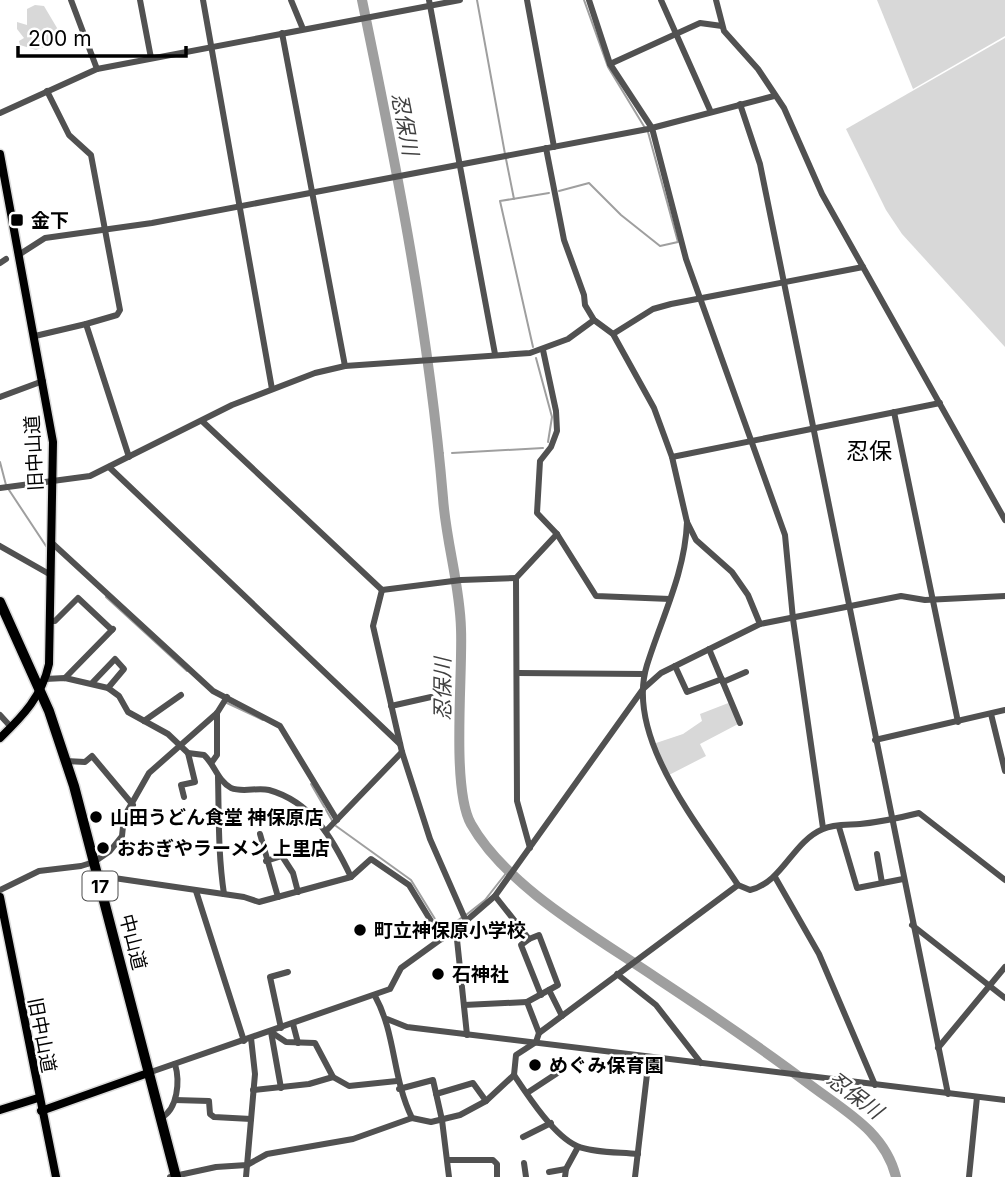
<svg xmlns="http://www.w3.org/2000/svg" width="1005" height="1177" font-family="Inter,'Noto Sans JP',sans-serif">
<style>
.green{fill:#d8d8d8}
.lines{fill:none;stroke-linecap:round;stroke-linejoin:round}
.stream{stroke:#9f9f9f;stroke-width:2}
.river{stroke:#9f9f9f;stroke-width:10}
.major-casing{stroke:#dbdbdb;stroke-width:11}
.highway-casing{stroke:#dbdbdb;stroke-width:13}
.minor{stroke:#515151;stroke-width:6}
.major{stroke:#000;stroke-width:8}
.highway{stroke:#000;stroke-width:10}
.poi-dot{fill:#000;stroke:#fff;stroke-width:2.5}
.labels{text-anchor:middle;dominant-baseline:central;stroke-width:5;stroke-linejoin:round;paint-order:stroke}
.shield{fill:#fff;stroke:#4c4c4c;stroke-width:2}
.shield-label{font-size:18px;font-weight:bold;fill:#000}
.poi-label{font-size:19px;font-weight:bold;fill:#000;stroke:#fff;text-anchor:start}
.street-label{font-size:19px;fill:#000;stroke:#fff}
.water-label{font-size:21px;font-style:italic;fill:#404040;stroke:#fff}
.quarter-label{font-size:23px;fill:#000;stroke:#fff}
</style>
<rect width="100%" height="100%" fill="#fff"/>
<g class="green">
<path d="M877,0H1005V36L913,89Z"/>
<path d="M35,5L44,6L60,33L55,43L36,50L20,45L19,41L24,38L17,29V22L27,25V9Z"/>
<path d="M1005,38V347L902,234L886,210L846,129Z"/>
<path d="M731,702L740,723L700,744L706,756L667,776L653,744L683,734L702,721L700,714Z"/>
</g>
<g class="lines">
<g class="stream">
<path d="M477,0L505,154"/>
<path d="M584,0L608,67L645,128"/>
<path d="M506,159L514,199"/>
<path d="M559,191L589,183L621,215L660,246L678,242L648,132"/>
<path d="M533,347L500,201L549,193"/>
<path d="M536,358L552,417L548,442"/>
<path d="M441,453H443"/>
<path d="M452,453L543,448"/>
<path d="M0,462L6,485"/>
<path d="M9,490L46,546"/>
<path d="M106,597L187,671"/>
<path d="M227,703L263,720"/>
<path d="M311,784L333,822"/>
<path d="M336,826L411,880L443,932L461,918"/>
<path d="M466,915L485,900L507,872"/>
</g>
<path class="river" d="M362,0C396,164 429,331 443,498C446,542 460,585 461,629C463,675 451,788 471,824C507,888 598,938 658,979C711,1014 763,1049 813,1087C848,1113 885,1133 896,1177"/>
<g class="major-casing">
<g id="major">
<path d="M0,154L53,442L49,664C42,696 23,716 0,738"/>
<path d="M0,897L56,1177"/>
<path d="M0,1110L38,1098"/>
<path d="M41,1111L148,1073"/>
</g>
</g>
<g class="highway-casing">
<path id="highway" d="M0,602L49,711L74,786L176,1177"/>
</g>
<g class="minor">
<path d="M71,0L97,69"/>
<path d="M140,0L151,58"/>
<path d="M203,0L272,389"/>
<path d="M291,0L303,29"/>
<path d="M429,0L495,354"/>
<path d="M527,0L554,147"/>
<path d="M589,0L610,64L652,128L686,259L785,535L793,619L823,828"/>
<path d="M661,0L710,110"/>
<path d="M716,0L724,31L758,69L784,108L822,194L1005,520"/>
<path d="M282,33L345,366"/>
<path d="M610,64L700,23L722,26"/>
<path d="M47,91L69,135L91,155L120,310L117,315L86,324L129,457"/>
<path d="M740,104L760,164L948,1094"/>
<path d="M0,113L97,69L460,0"/>
<path d="M546,148L564,240L584,295L585,305L594,320L613,334L654,408L672,457L687,522L696,540L732,572L748,595L760,624"/>
<path d="M20,254L45,238L152,223L648,129L774,96"/>
<path d="M0,263L6,259"/>
<path d="M613,334L653,309L671,304L863,267"/>
<path d="M35,336L86,324"/>
<path d="M543,350L556,411L557,431L551,447L540,461L537,513L557,534L596,596L670,599"/>
<path d="M0,397L43,381"/>
<path d="M894,412L958,722"/>
<path d="M202,421L382,590L461,580L516,578"/>
<path d="M672,457L940,403"/>
<path d="M109,467L400,744"/>
<path d="M0,488L90,476L232,405L315,373L345,366L530,353L568,339L594,320"/>
<path d="M687,522C685,573 662,617 647,665C624,738 701,828 738,885L750,890C783,882 792,842 823,829C833,824 849,825 860,824C881,822 899,818 919,813L1005,880"/>
<path d="M52,543L213,691L280,726L337,820"/>
<path d="M0,546L51,575"/>
<path d="M382,590L373,626L402,752L430,839L466,921"/>
<path d="M51,621H55L78,598L112,630"/>
<path d="M709,649L740,723"/>
<path d="M675,666L687,692L722,679"/>
<path d="M518,673L644,674"/>
<path d="M65,678L113,629"/>
<path d="M45,679L65,678L108,688L119,696L128,712L168,734L188,753L204,755C215,765 217,780 231,788C243,793 257,787 269,790C312,802 333,839 351,877"/>
<path d="M93,682L115,659L124,669L108,688"/>
<path d="M723,682L746,672"/>
<path d="M391,706L431,697"/>
<path d="M991,714L1005,771"/>
<path d="M0,715L11,727"/>
<path d="M144,721L181,695"/>
<path d="M875,740L1005,710"/>
<path d="M66,761L85,762L92,756L133,805"/>
<path d="M212,762L217,755V713"/>
<path d="M218,777C219,817 218,854 224,894"/>
<path d="M184,797L181,785L195,782L188,753"/>
<path d="M839,827L857,888L903,879"/>
<path d="M326,831L402,752"/>
<path d="M260,834L278,897"/>
<path d="M530,848L517,801L516,578L557,534"/>
<path d="M877,854L882,883"/>
<path d="M266,861L282,856L293,873L298,892"/>
<path d="M775,877L819,954L875,1085"/>
<path d="M99,883L114,878L244,897L259,902L351,877L371,859L409,885L442,939"/>
<path d="M0,890L39,871L81,866L94,862L110,851L122,836L124,817L149,773L217,713L227,697"/>
<path d="M196,891L244,1041"/>
<path d="M495,896L529,939L539,935L558,985L527,1002L539,1033"/>
<path d="M912,925L1005,998"/>
<path d="M456,930L467,1035"/>
<path d="M529,939L521,945L541,995"/>
<path d="M617,974L656,1005L701,1063"/>
<path d="M549,990L562,1016"/>
<path d="M375,996C396,1034 392,1077 412,1118"/>
<path d="M464,1005L527,1002"/>
<path d="M387,1019L407,1027L1005,1100"/>
<path d="M293,1024L298,1043"/>
<path d="M281,1028L270,977L288,972"/>
<path d="M271,1032L286,1042L315,1043L333,1077L349,1086L397,1081"/>
<path d="M271,1032L281,1088"/>
<path d="M938,1048L1005,967"/>
<path d="M148,1073L390,989L401,968L466,921L495,896L643,689L661,673L760,624L901,596L925,600L1005,596"/>
<path d="M399,1089L433,1080L442,1120L449,1177"/>
<path d="M253,1090L309,1084L333,1077"/>
<path d="M527,1093L562,1070"/>
<path d="M436,1094L473,1083L486,1101"/>
<path d="M175,1100L209,1101L210,1114L214,1117L251,1119"/>
<path d="M161,1118C178,1109 180,1081 175,1064"/>
<path d="M523,1137L551,1123"/>
<path d="M638,1154C619,1152 594,1153 577,1146C554,1136 528,1096 514,1075L516,1055L536,1042L539,1033L738,885"/>
<path d="M449,1160H493L497,1164V1177"/>
<path d="M524,1163L526,1177"/>
<path d="M549,1172L566,1169"/>
<path d="M170,1177L216,1167L247,1165L267,1154L353,1139L412,1118L431,1122L460,1115L486,1101L514,1075"/>
<path d="M246,1177L255,1074L251,1038"/>
<path d="M565,1177L566,1169L578,1147"/>
<path d="M635,1177L649,1057"/>
<path d="M969,1177L977,1097"/>
</g>
<use href="#major" class="major"/>
<use href="#highway" class="highway"/>
</g>
<g class="poi-dot">
<rect x="10" y="213" width="14" height="14" rx="3.5"/>
<circle cx="96" cy="817" r="7"/>
<circle cx="103" cy="848" r="7"/>
<circle cx="360" cy="930" r="7"/>
<circle cx="438" cy="974" r="7"/>
<circle cx="535" cy="1065" r="7"/>
</g>
<g class="labels">
<rect class="shield" x="82.5" y="871.5" width="35" height="29" rx="5"/>
<g class="shield-label">
<text x="100" y="886">17</text>
</g>
<g class="poi-label">
<text x="31" y="220">金下</text>
<text x="110" y="817">山田うどん食堂 神保原店</text>
<text x="117" y="848">おおぎやラーメン 上里店</text>
<text x="374" y="930">町立神保原小学校</text>
<text x="452" y="974">石神社</text>
<text x="549" y="1065">めぐみ保育園</text>
</g>
<g class="street-label">
<text transform="translate(34 453) rotate(-93)">旧中山道</text>
<text transform="translate(133 942) rotate(76)">中山道</text>
<text transform="translate(42 1035) rotate(79)">旧中山道</text>
</g>
<g class="water-label">
<text transform="translate(405 124) rotate(79)">忍保川</text>
<text transform="translate(442 689) rotate(-90)">忍保川</text>
<text transform="translate(855 1095) rotate(37)">忍保川</text>
</g>
<g class="quarter-label">
<text x="869" y="451">忍保</text>
</g>
</g>
<path d="M18 46v10h168v-10" fill="none" stroke="#000000" stroke-width="3.5"/>
<text x="28" y="46" font-size="21" fill="#000000" stroke="#ffffff" stroke-width="5" paint-order="stroke">200 m</text>
</svg>
